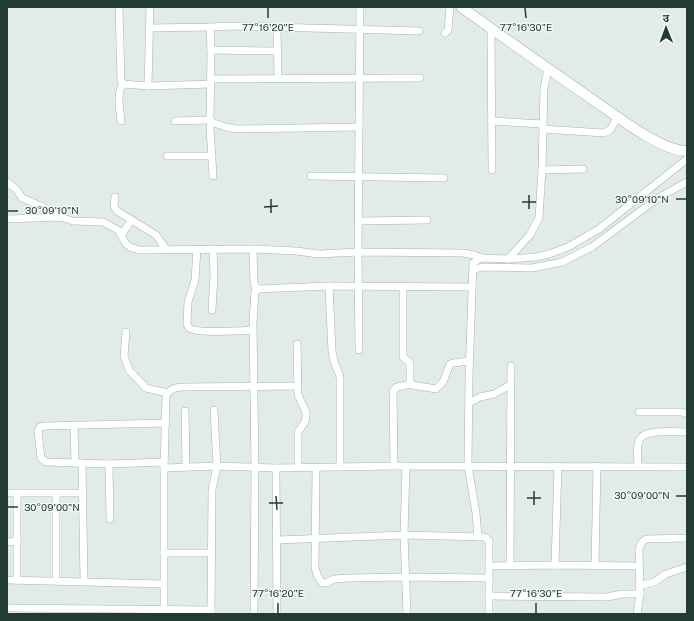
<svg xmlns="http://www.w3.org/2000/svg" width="694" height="621" font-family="'Public Sans','Noto Sans Devanagari',sans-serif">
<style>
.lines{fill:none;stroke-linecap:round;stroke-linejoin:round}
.street-casing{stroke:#a5b4ac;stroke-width:8}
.secondary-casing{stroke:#a0b7ac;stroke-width:11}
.street{stroke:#fff;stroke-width:7}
.secondary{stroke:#fff;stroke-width:10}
.ticks{fill:none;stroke:#223c32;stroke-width:1.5}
.ticks-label{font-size:10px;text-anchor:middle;fill:#223c32;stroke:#f2f8f4;stroke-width:3;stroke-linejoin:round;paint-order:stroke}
</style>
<rect width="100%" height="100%" fill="#e2ece6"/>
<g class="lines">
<g class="street-casing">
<g id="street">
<path d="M119,7L121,81L123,84L148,86L211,84"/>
<path d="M210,27L211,50L210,118L211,122L226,127L236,129L359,127"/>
<path d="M277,27L278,78"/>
<path d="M149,28L210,27L232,26L419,31"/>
<path d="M491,28L492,170"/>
<path d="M445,33L448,30L450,7"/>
<path d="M211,50L277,51"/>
<path d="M211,79L420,78"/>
<path d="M148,86L150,7"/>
<path d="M121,121C120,110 116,93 123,84"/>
<path d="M175,121L210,120"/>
<path d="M492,121L543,124"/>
<path d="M211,122L210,128L213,176"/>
<path d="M543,129L604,133L610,130L618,117"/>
<path d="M167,156H212"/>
<path d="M542,170L583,169"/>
<path d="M311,176L444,178"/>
<path d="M7,182L17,190L22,198L43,207L58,217"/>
<path d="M115,197L114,206L117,211L156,235L166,249"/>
<path d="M7,219L60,217L73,221L103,222L118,230L126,244L130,247L139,250L253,249L296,251L319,254L358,252L463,253L474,255L481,258"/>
<path d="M359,221L427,220"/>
<path d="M121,235L131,221"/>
<path d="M197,249L195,280L188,302L187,324L189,328C200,334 239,331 253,330"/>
<path d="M253,249L254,283L257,290"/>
<path d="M508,259L530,235L539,218L542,170L544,88L548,69"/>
<path d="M473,270L482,267L532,268L562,262L592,247L658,198L687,182"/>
<path d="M329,286L332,352L334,361L340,377V467"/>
<path d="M403,286V357L410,363V382L412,385L436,389L443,382L450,364L453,363L469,361"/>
<path d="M212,310L214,275L213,249"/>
<path d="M126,332L124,356L129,370L146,388L168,393"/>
<path d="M297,344L298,395L306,412V416L305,422L298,432V467"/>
<path d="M359,350L358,252L360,7"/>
<path d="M469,403L480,397L494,394L510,385"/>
<path d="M185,411L186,467"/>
<path d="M639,412H682L687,414"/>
<path d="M74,425L75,463"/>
<path d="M164,462L109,464L46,462L41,458L38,431L40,427L45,426L166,423"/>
<path d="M82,463L84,581"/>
<path d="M109,464L110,519"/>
<path d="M394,466L393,391L397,387L411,384"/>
<path d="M406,466L404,535L407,614"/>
<path d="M638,466C638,459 636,448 639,441C643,428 676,432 687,432"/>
<path d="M164,468L217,466L276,468L394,466L687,467"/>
<path d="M276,468L277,614"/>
<path d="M316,468L315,567L317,575L322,583H326L334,579L348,578L405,577L489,578"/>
<path d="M7,493H82"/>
<path d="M17,493V580"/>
<path d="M478,537L476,513L468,466L469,376L473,263L481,258L508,259L536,257L549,254L568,247L599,229L687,159"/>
<path d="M278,540L404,535L485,537L489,541V614"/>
<path d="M7,542L17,541"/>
<path d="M164,553H212"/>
<path d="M555,565L558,466"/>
<path d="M595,565L597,466"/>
<path d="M489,566L555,565L639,566"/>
<path d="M510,566L511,366"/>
<path d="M7,580L163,584"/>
<path d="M56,581V493"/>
<path d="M639,586L654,582L666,574L687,567"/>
<path d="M489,596L607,597L622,594H640"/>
<path d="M7,608L211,610"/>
<path d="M164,614V468L166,396C170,388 177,387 185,387L297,386"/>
<path d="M211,614L212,490L217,466L214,410"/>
<path d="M254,614L255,468L253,323L255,291L258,289L329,286L472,287"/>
<path d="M637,614L640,594L639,549L642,542L646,539L687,538"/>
</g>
</g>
<g class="secondary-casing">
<path id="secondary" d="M461,7C506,39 551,71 596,102C618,117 661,151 687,151"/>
</g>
<use href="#street" class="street"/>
<use href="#secondary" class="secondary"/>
</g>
<path class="ticks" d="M268,8V18M525,8L526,18M529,195V209M271,199V213M676,199H686M522,202H536M264,207L278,206M8,211H18M534,491V505M276,496L277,510M676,496H686M527,498H541M269,503H283M8,507H18M278,603V613M536,603V613"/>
<g class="ticks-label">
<text x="268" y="31">77°16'20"E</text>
<text x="526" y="31">77°16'30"E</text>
<text x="642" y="203">30°09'10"N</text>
<text x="52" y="214">30°09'10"N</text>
<text x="642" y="499">30°09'00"N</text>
<text x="52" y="511">30°09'00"N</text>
<text x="278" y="597">77°16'20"E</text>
<text x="536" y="597">77°16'30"E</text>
</g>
<rect width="694" height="621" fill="none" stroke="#223c32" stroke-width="16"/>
<g transform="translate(666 28) rotate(359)" stroke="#f2f8f4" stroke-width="3" paint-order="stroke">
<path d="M0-3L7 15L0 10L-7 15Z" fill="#223c32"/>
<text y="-6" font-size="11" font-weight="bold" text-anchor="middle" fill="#223c32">उ</text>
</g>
</svg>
